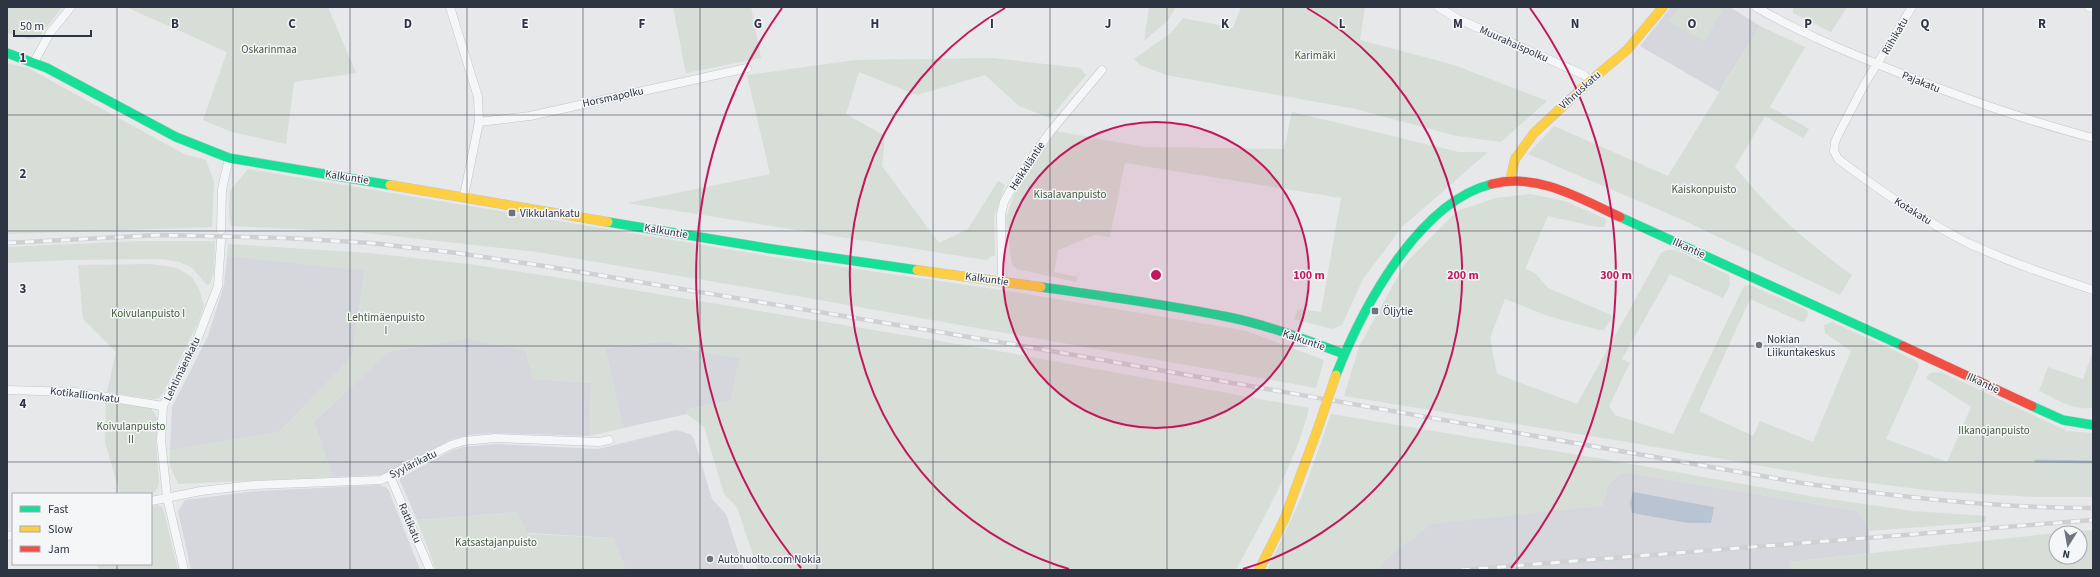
<svg xmlns="http://www.w3.org/2000/svg" width="2100" height="577" font-family="'Source Sans 3',sans-serif">
<style>
.built{fill:#d5d7dd}
.green{fill:#d7ddd7}
.water{fill:#b8c4d2}
.lines{fill:none;stroke-linecap:round;stroke-linejoin:round}
.stream{stroke:#b8c4d2;stroke-width:3}
.street-casing{stroke:#c4c6c8;stroke-width:9}
.fast-casing{stroke:#c4c6c8;stroke-width:10}
.slow-casing{stroke:#c4c6c8;stroke-width:10}
.jam-casing{stroke:#c4c6c8;stroke-width:10}
.street{stroke:#f5f6f7;stroke-width:8}
.fast{stroke:#16e098;stroke-width:9}
.slow{stroke:#ffcf43;stroke-width:9}
.jam{stroke:#f24e42;stroke-width:9}
.rail-casing{stroke:#ced0d2;stroke-width:4.5}
.rail{stroke:#f4f6f8;stroke-width:3;stroke-dasharray:9;stroke-linecap:butt}
.slow-bridge-casing{stroke:#c4c6c8;stroke-width:10;stroke-linecap:butt}
.slow-bridge{stroke:#ffcf43;stroke-width:9}
.grid{fill:none;stroke:#2e3542;stroke-width:1;stroke-opacity:0.55}
.ring{fill:none;stroke:#c2185b;stroke-width:2}
.poi-dot{fill:#6e747d;stroke:#f4f6f8;stroke-width:1.5}
.labels{text-anchor:middle;dominant-baseline:central;stroke-width:3;stroke-linejoin:round;paint-order:stroke}
.street-label{font-size:11px;fill:#2e3542;stroke:#f4f6f8}
.park-label{font-size:11px;fill:#435c3d;stroke:#f4f6f8}
.poi-label{font-size:11px;fill:#2e3542;stroke:#f4f6f8;text-anchor:start}
.grid-label{font-size:13px;text-anchor:middle;font-weight:bold;fill:#2e3542;stroke:#f4f6f8;stroke-width:3;stroke-linejoin:round;paint-order:stroke}
.centre{fill:#c2185b;stroke:#f4f6f8;stroke-width:2}
.ring-label{font-size:12px;text-anchor:middle;font-weight:bold;fill:#c2185b;stroke:#f4f6f8;stroke-width:3;stroke-linejoin:round;paint-order:stroke}
</style>
<rect width="100%" height="100%" fill="#e6e8ea"/>
<g class="built">
<path d="M1671,7H1730L1760,26L1719,92L1640,46Z"/>
<path d="M227,256L365,270L352,357L279,432L170,450L172,407L208,336L224,285Z"/>
<path d="M466,338L526,351L533,379L591,383L590,436L493,433L468,435L450,440L397,469L381,475L333,477L314,422L388,352Z"/>
<path d="M668,341L693,350L740,358L731,400L688,409L687,414L623,428L605,348Z"/>
<path d="M676,430L690,434L694,439L712,499L726,514L744,570H626L613,538L527,533L516,512L417,520L400,481V478L453,450L463,447L496,444L598,449Z"/>
<path d="M1621,472L1858,511L1865,521L1869,531L1870,553L1790,562L1791,570H1380L1384,560L1431,524L1609,484Z"/>
<path d="M379,485L386,487L389,491L420,570H191L178,511L185,500L256,491Z"/>
</g>
<g class="green">
<path d="M7,7H62L39,37L29,39L7,33Z"/>
<path d="M126,7H328L356,73L294,82L286,144L229,131L203,120L227,52Z"/>
<path d="M673,7H751L761,58L686,73Z"/>
<path d="M1149,7H1176L1168,20L1144,41Z"/>
<path d="M1241,7H1365L1360,40L1454,65L1547,101L1501,142L1457,136L1351,108L1166,75L1140,65L1134,59L1171,33L1183,18L1233,28Z"/>
<path d="M1680,7H1717L1723,10L1704,42L1669,21Z"/>
<path d="M1793,7H1847L1831,32L1793,13Z"/>
<path d="M1760,26L1805,47L1770,107L1809,129L1803,138L1765,116L1735,167C1771,211 1806,242 1852,275L1840,295L1683,220L1528,154L1554,126L1668,176Z"/>
<path d="M993,58L1080,68L1086,75L1050,118L1019,106L985,75L917,95L859,72L846,114L885,136L882,166L939,243L968,229L998,181L1005,185L994,217L995,255L986,260L627,203L770,174L747,75L855,60Z"/>
<path d="M7,63L28,68L184,154L206,160L214,182L212,227L7,234Z"/>
<path d="M1292,112L1459,152H1488L1402,227L1363,279L1342,325L1332,329L1294,319L1298,309L1321,312L1341,198L1125,163L1110,237L1095,235L1058,250L1054,272L1078,277L1076,282L1017,269L1012,265L1006,218L1014,195L1056,131L1145,147L1284,149Z"/>
<path d="M248,169L774,257L1008,291L1247,331L1324,360L1316,388L763,290L537,252L357,232L231,226L229,213L230,191Z"/>
<path d="M1530,194L1565,201L1606,219L1605,227H1597L1548,216L1525,269L1535,273L1548,288L1611,315L1612,318L1604,330H1599L1548,316L1505,299L1490,338L1497,374L1577,404L1661,253L1667,250H1676L1729,275L1730,285L1723,298L1670,274L1622,359L1630,363L1609,406L1615,415L1673,434L1744,286L1750,285L1807,310L1808,315L1805,321L1802,322L1750,299L1699,411L1753,436L1760,421L1813,442L1851,351L1825,333L1824,325L1832,322L1917,361L1919,366L1886,439L1947,462L1971,407L1926,378L1930,373L1941,372L2067,431L2093,433V497H2036L1934,491L1824,477L1627,442L1344,396L1359,347L1404,265L1457,211L1496,198Z"/>
<path d="M141,241H215L214,271L210,284L207,285L192,268L180,262L162,259L68,260L7,263V247Z"/>
<path d="M228,244L369,253L468,264L561,278L993,350L1309,408C1295,465 1263,518 1236,570H758L737,507L724,494L704,427L687,414L688,409L731,400L740,358L693,350L668,341L605,348L623,428L590,436L591,383L533,379L526,351L466,338L388,352L314,422L333,477L178,484L170,466V450L279,432L352,357L365,271L227,256Z"/>
<path d="M151,264L177,268L192,277L199,289L204,306L198,323L163,393L159,398L153,399L107,392L116,352L83,319L78,265Z"/>
<path d="M2093,351V408C2074,411 2056,399 2039,391L2048,367L2083,379Z"/>
<path d="M106,401L151,408L158,419L156,444L159,482L157,489L152,494H120L105,442Z"/>
<path d="M1331,414L1626,463L1815,497L1913,511L1986,516V522L1869,531L1865,521L1858,511L1621,472L1609,484L1603,506L1431,524L1384,560L1380,570H1267L1302,496Z"/>
<path d="M158,505L163,508L178,570H99L97,564H151V507Z"/>
<path d="M517,512L528,534L613,538L626,570H436L417,520Z"/>
<path d="M2093,530V570H1791L1790,562L2056,533V557H2080V533H2058Z"/>
</g>
<path class="water" d="M1633,492L1714,507L1711,523H1688L1632,513L1630,503Z"/>
<g class="lines">
<path class="stream" d="M2036,461L2093,462"/>
<g class="street-casing">
<g id="street">
<path d="M450,7L478,97L479,122L464,196"/>
<path d="M1438,7L1458,19L1584,75L1590,81"/>
<path d="M1756,7C1802,34 1852,54 1902,74C1965,99 2028,121 2093,138"/>
<path d="M1912,7L1864,85L1839,133L1835,142L1834,151L1838,159C1879,190 1922,220 1968,243C2009,262 2051,276 2093,290"/>
<path d="M2089,7L2093,8"/>
<path d="M34,62L50,33L71,7"/>
<path d="M479,122L530,116L747,68"/>
<path d="M221,230L222,189L229,158"/>
<path d="M1002,281L1001,214L1004,202L1016,180L1050,132L1102,70"/>
<path d="M7,390L75,392L163,406"/>
<path d="M390,476L430,570"/>
<path d="M151,501L201,491L253,485L381,480L451,445L464,441L495,438L599,442L609,440"/>
<path d="M7,536L13,535"/>
<path d="M184,570L167,497L161,440L163,406L197,340L218,286L221,240"/>
</g>
</g>
<g class="fast-casing">
<g id="fast">
<path d="M7,53L47,68L176,137L229,158L390,185"/>
<path d="M1620,217L1903,346"/>
<path d="M608,222L772,249L917,270"/>
<path d="M1041,287C1103,296 1166,304 1228,317C1268,325 1306,340 1344,354"/>
<path d="M1336,375C1362,309 1418,202 1492,184"/>
<path d="M2032,406L2063,420L2093,425"/>
</g>
</g>
<g class="slow-casing">
<g id="slow">
<path d="M1510,181L1515,159L1534,133L1590,81L1627,50L1663,7"/>
<path d="M390,185L608,222"/>
<path d="M917,270L1041,287"/>
<path d="M1259,570L1284,520L1318,428"/>
</g>
</g>
<g class="jam-casing">
<g id="jam">
<path d="M1492,184C1537,172 1581,199 1620,217"/>
<path d="M1903,346L2032,406"/>
</g>
</g>
<use href="#street" class="street"/>
<use href="#fast" class="fast"/>
<use href="#slow" class="slow"/>
<use href="#jam" class="jam"/>
<g class="rail-casing">
<g id="rail">
<path d="M7,243L160,235L285,238L371,243L457,253L544,266L1011,344L1802,483C1899,497 1995,508 2093,508"/>
<path d="M1461,570L2093,520"/>
</g>
</g>
<use href="#rail" class="rail"/>
<g class="slow-bridge-casing">
<path id="slow-bridge" d="M1318,428L1336,375"/>
</g>
<use href="#slow-bridge" class="slow-bridge"/>
</g>
<path class="grid" d="M117,7V494M233,7V570M350,7V570M467,7V570M583,7V570M700,7V570M817,7V570M933,7V570M1050,7V570M1167,7V570M1283,7V570M1400,7V570M1517,7V570M1633,7V570M1750,7V570M1867,7V570M1983,7V570M7,115H2093M7,231H2093M7,346H2093M7,462H2093M117,564V570"/>
<circle cx="1156" cy="275" r="153" fill="#c2185b" fill-opacity=".12"/>
<g class="ring">
<circle cx="1156" cy="275" r="153"/>
<path d="M1069 569A307 307 0 0 1 1005 8M1307 8A307 307 0 0 1 1243 569"/>
<path d="M801 568A460 460 0 0 1 782 8M1530 8A460 460 0 0 1 1511 568"/>
</g>
<g class="poi-dot">
<rect x="508" y="209" width="8" height="8" rx="2"/>
<rect x="1371" y="307" width="8" height="8" rx="2"/>
<circle cx="1759" cy="345" r="4"/>
<circle cx="710" cy="559" r="4"/>
</g>
<g class="labels">
<g class="street-label">
<text transform="translate(1895 36) rotate(-60)">Riihikatu</text>
<text transform="translate(1514 44) rotate(24)">Muurahaispolku</text>
<text transform="translate(1921 82) rotate(22)">Pajakatu</text>
<text transform="translate(1580 90) rotate(-42)">Vihnuskatu</text>
<text transform="translate(613 97) rotate(-12)">Horsmapolku</text>
<text transform="translate(1027 166) rotate(-57)">Heikkiläntie</text>
<text transform="translate(347 177) rotate(9)">Kalkuntie</text>
<text transform="translate(1913 211) rotate(32)">Kotakatu</text>
<text transform="translate(666 231) rotate(10)">Kalkuntie</text>
<text transform="translate(1689 248) rotate(24)">Ilkantie</text>
<text transform="translate(987 279) rotate(8)">Kalkuntie</text>
<text transform="translate(1304 340) rotate(19)">Kalkuntie</text>
<text transform="translate(182 369) rotate(-64)">Lehtimäenkatu</text>
<text transform="translate(1983 383) rotate(25)">Ilkantie</text>
<text transform="translate(85 395) rotate(7)">Kotikallionkatu</text>
<text transform="translate(413 464) rotate(-26)">Syylärikatu</text>
<text transform="translate(410 523) rotate(67)">Rattikatu</text>
</g>
<g class="park-label">
<text x="269" y="49">Oskarinmaa</text>
<text x="1315" y="55">Karimäki</text>
<text x="1704" y="189">Kaiskonpuisto</text>
<text x="1070" y="194">Kisalavanpuisto</text>
<text x="148" y="313">Koivulanpuisto I</text>
<text x="386" y="317">Lehtimäenpuisto<tspan x="386" dy="13">I</tspan></text>
<text x="131" y="426">Koivulanpuisto<tspan x="131" dy="13">II</tspan></text>
<text x="1994" y="430">Ilkanojanpuisto</text>
<text x="496" y="542">Katsastajanpuisto</text>
</g>
<g class="poi-label">
<text x="520" y="213">Vikkulankatu</text>
<text x="1383" y="311">Öljytie</text>
<text x="1767" y="339">Nokian<tspan x="1767" dy="13">Liikuntakeskus</tspan></text>
<text x="718" y="559">Autohuolto.com Nokia</text>
</g>
</g>
<g class="grid-label">
<text x="175" y="28">B</text>
<text x="292" y="28">C</text>
<text x="408" y="28">D</text>
<text x="525" y="28">E</text>
<text x="642" y="28">F</text>
<text x="758" y="28">G</text>
<text x="875" y="28">H</text>
<text x="992" y="28">I</text>
<text x="1108" y="28">J</text>
<text x="1225" y="28">K</text>
<text x="1342" y="28">L</text>
<text x="1458" y="28">M</text>
<text x="1575" y="28">N</text>
<text x="1692" y="28">O</text>
<text x="1808" y="28">P</text>
<text x="1925" y="28">Q</text>
<text x="2042" y="28">R</text>
<text x="23" y="62">1</text>
<text x="23" y="178">2</text>
<text x="23" y="293">3</text>
<text x="23" y="408">4</text>
</g>
<circle cx="1156" cy="275" r="6" class="centre"/>
<g class="ring-label">
<text x="1309" y="279">100 m</text>
<text x="1463" y="279">200 m</text>
<text x="1616" y="279">300 m</text>
</g>
<rect width="2100" height="577" fill="none" stroke="#2e3542" stroke-width="16"/>
<rect x="12" y="493" width="140" height="72" fill="#f4f6f8" stroke="#a5a9af"/>
<rect x="20" y="506" width="20" height="6" fill="#16e098" stroke="#a5a9af"/>
<text x="48" y="513" font-size="12" fill="#2e3542">Fast</text>
<rect x="20" y="526" width="20" height="6" fill="#ffcf43" stroke="#a5a9af"/>
<text x="48" y="533" font-size="12" fill="#2e3542">Slow</text>
<rect x="20" y="546" width="20" height="6" fill="#f24e42" stroke="#a5a9af"/>
<text x="48" y="553" font-size="12" fill="#2e3542">Jam</text>
<g transform="translate(2068 545) rotate(191)"><circle r="19" fill="#f4f6f8" stroke="#a5a9af"/>
<path d="M0-3L7 15L0 10L-7 15Z" fill="#6e747d"/>
<text y="-6" font-size="11" font-weight="bold" text-anchor="middle" fill="#2e3542">N</text>
</g>
<path d="M14 30v6h77v-6" fill="none" stroke="#2e3542" stroke-width="2"/>
<text x="20" y="30" font-size="12" fill="#2e3542" stroke="#f4f6f8" stroke-width="3" paint-order="stroke">50 m</text>
</svg>
